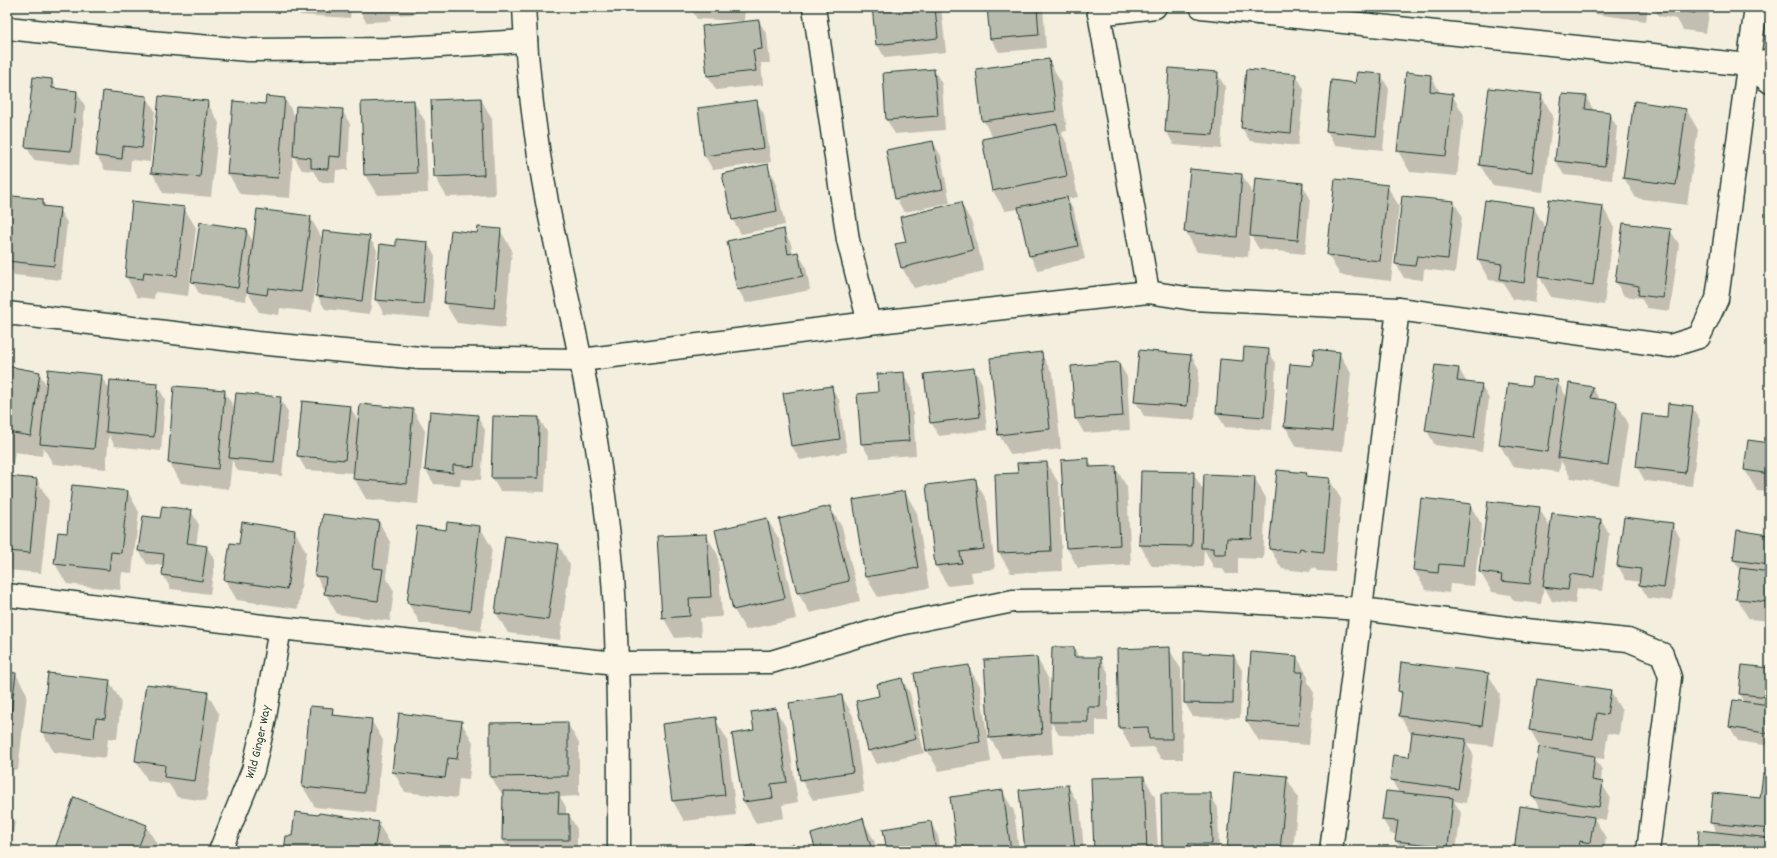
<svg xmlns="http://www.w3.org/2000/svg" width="1777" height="858" font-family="Dekko,sans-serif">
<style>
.shadow{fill:#0003}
.building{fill:#b8bcae;stroke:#1f3d34}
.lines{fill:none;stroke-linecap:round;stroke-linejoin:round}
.minor-casing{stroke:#1f3d34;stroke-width:25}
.minor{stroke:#fcf5e5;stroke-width:22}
.labels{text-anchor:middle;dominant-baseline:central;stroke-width:3;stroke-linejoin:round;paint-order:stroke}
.street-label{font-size:13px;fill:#1f3d34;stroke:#fcf5e5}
</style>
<rect width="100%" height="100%" fill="#f3eede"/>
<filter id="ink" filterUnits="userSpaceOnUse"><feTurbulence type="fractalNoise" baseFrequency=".025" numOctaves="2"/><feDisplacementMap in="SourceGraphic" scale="8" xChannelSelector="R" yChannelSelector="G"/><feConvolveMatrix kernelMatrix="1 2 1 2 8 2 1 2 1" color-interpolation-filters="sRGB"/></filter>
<g filter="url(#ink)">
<g class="shadow">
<path d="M240,7H264V9Z"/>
<path d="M295,7H351L350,18L300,15Z"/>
<path d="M358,7H416V14L391,15V21L366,22Z"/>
<path d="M427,7H473V8H428Z"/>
<path d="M690,7H745L744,22L759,21L767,35L770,63H761L763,85L716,90L708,76L703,26L743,22V21L697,19Z"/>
<path d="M873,7H941L946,52L885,58L877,44Z"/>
<path d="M988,7H1043L1046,48L999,52L991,39Z"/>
<path d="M1529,7H1543V9Z"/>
<path d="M1592,7H1648L1646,21L1595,14Z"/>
<path d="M1653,7H1710L1706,33L1683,30L1677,19L1659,16Z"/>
<path d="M1049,60L1060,81L1067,131L1061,132L1068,146L1078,197L1067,199L1074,211L1085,259L1038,270L1030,256L1019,209L1005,211L993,191L983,140L993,138L983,120Z"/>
<path d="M934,70L942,84L945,130L895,134L887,120Z"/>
<path d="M1217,73L1225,87L1221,149L1174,145L1166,131Z"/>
<path d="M1407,73L1431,76L1441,94L1452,95L1464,115L1457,176L1410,172L1398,151Z"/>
<path d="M1296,75L1304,89L1298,146L1250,141L1242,128Z"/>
<path d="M1381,75L1389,89L1383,150L1335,145L1327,131L1356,84Z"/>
<path d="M52,80L57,90L77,92L85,106L79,165L34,160L26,146Z"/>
<path d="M104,92L147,97L155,111L150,162L131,160L130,172L105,170L97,156Z"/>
<path d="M1541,95L1553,116L1543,192L1492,185L1480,165Z"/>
<path d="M1563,95L1586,97L1594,111L1609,113L1617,127L1612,180L1564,175L1556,161Z"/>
<path d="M285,99L296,118L342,110L350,124L348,170H336L335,183L320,182L313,171L302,170L293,155L290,198L240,194L228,173L266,105Z"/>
<path d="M481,99L492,119L495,195L447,197L435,177L432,101Z"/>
<path d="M413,101L425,121L428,193L377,195L365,175L362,103Z"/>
<path d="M756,101L764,114L771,162L713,170L705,156L699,109Z"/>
<path d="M207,102L219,123L211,197L163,193L152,172Z"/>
<path d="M1686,109L1698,130L1687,205L1636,198L1624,178Z"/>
<path d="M933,142L941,156L950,203L904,212L896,198Z"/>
<path d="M767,166L775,179L785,225L741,234L733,220Z"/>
<path d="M1242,175L1255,197L1302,184L1310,198L1305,254L1259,249L1250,234L1248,257L1197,252L1186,232Z"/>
<path d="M1387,186L1399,206L1391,281L1340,275L1328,255Z"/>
<path d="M42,200L46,207L59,209L67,223L61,280L14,275L7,262V251Z"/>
<path d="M1486,201L1534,208L1546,229L1603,207L1614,228L1604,305L1551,297L1539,276L1535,303L1513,299L1503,282L1489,280L1478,260Z"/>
<path d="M1454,202L1462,216L1455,273L1424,269L1423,280L1404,278L1396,264Z"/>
<path d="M961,203L972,223L984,271L914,288L902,268L907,242Z"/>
<path d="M184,208L196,228L188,296L155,292L154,299L137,297L126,276Z"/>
<path d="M310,217L322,238L312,312L280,308L279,315L259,312L247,291L246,301L200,295L192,281L246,230L254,243Z"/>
<path d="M500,230L512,250L505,328L457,323L445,303L478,234Z"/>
<path d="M783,230L791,244L793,254L798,253L806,267L810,290L746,303L738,289Z"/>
<path d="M1670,230L1679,244L1670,311L1647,308L1641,298L1624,296L1616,282Z"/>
<path d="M369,237L377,250L370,314L325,309L317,295Z"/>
<path d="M427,243L435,256L430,318L384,314L376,300L397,247Z"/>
<path d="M1268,350L1276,364L1272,430L1225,427L1217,413L1244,362Z"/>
<path d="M1339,353L1351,373L1343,451L1297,447L1285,426L1314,367Z"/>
<path d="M1041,354L1053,374L1061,449L1011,455L999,435Z"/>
<path d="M1191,355L1199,369L1195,420L1144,416L1136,402Z"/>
<path d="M1119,363L1127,377L1130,430L1084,433L1076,419Z"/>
<path d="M7,368L39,373L47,386L101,376L111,392L157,385L165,399L161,451L115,446L109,435L106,469L53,464L43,447L42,456L15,452L13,464L7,463Z"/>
<path d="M974,369L982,383L987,430L939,436L931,422Z"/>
<path d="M1459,369L1467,383L1481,385L1489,399L1482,452L1435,445L1427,431Z"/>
<path d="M903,373L911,387L916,455L870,458L862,444L858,395L880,393Z"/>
<path d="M1557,381L1568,399L1592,387L1600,400L1617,403L1628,423L1619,485L1571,478L1561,461L1559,472L1512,466L1500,445L1509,384L1532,387Z"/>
<path d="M831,387L839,400L847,452L800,460L792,446L784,394Z"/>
<path d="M224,391L235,409L280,398L288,412L282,476L238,471L232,460L229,489L181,483L169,462Z"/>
<path d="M350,407L359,422L413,410L425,431L418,504L366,499L354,478V473L306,470L298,456Z"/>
<path d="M1692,407L1700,420L1692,486L1645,481L1637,467L1668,418Z"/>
<path d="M431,412L477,416L485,430L481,480L461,479L460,486L434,484L426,470Z"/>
<path d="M539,418L547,432L545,492L500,491L492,478Z"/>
<path d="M1749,441L1770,444V492L1757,491L1745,470Z"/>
<path d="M1088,459L1093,468L1115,467L1127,487L1131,565L1078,568L1067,548Z"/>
<path d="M1047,463L1059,484L1062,571L1011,573L999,553L1019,474Z"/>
<path d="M1142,472L1193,473L1205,493L1254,477L1266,498L1263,559L1238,558V574H1226L1222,568H1214L1204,549L1203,567L1152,566L1140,545Z"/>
<path d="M1306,474L1308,477L1329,479L1341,499L1335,572L1317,571L1316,569L1311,568L1310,572L1282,569L1270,549Z"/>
<path d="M7,477L37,480L49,501L41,573L7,570Z"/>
<path d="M975,480L987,501L995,569L971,572L973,583L948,586L936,566Z"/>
<path d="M128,492L139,512L132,573L122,572L120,590L67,584L55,564L68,534Z"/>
<path d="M905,492L917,513L929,588L878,597L866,577Z"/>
<path d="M1470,505L1482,525L1474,586L1450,584L1449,593L1426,590L1414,570Z"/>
<path d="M830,507L842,527L860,601L810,613L798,593L780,520Z"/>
<path d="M1539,508L1551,529L1601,520L1609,534L1602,591L1577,588L1575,604L1552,601L1544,586L1541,604L1514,601L1510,595L1492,592L1480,572Z"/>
<path d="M191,511L199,525L196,546L207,547L215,561L210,594L171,589L163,575L164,566L147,564L139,551L161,520Z"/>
<path d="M767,519L779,539L796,619L746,630L734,610L717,531Z"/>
<path d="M379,522L390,542L386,577L394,591L390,621L337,614L316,576Z"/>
<path d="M448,523L480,527L492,548L481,631L420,623L408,603L447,532Z"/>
<path d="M1672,524L1680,538L1672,601L1648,598L1640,585L1641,582L1626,580L1618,566Z"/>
<path d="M295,531L306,552L298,609L237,600L225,580L240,546Z"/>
<path d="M1770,533V621L1749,619L1737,599L1740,570L1734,560L1770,536Z"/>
<path d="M706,535L718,555L722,617L700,618L701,636L675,638L663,617Z"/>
<path d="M558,544L570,565L560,640L508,633L496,613Z"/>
<path d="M1074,648L1079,658H1100L1108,672V721L1096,720V736L1059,735L1051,722L1053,754L1002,758L990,738L1037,658L1048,678L1050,702L1052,701Z"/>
<path d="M1169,649L1181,669L1183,759H1161L1154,747L1131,748L1120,727Z"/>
<path d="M1234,656L1242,670L1240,718L1193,717L1185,703L1186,659Z"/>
<path d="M1297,657L1308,677V683L1314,693L1309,745L1259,741L1247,721Z"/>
<path d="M968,666L980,686L991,762L939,771L927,750Z"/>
<path d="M1770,669V746L1738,741L1730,727L1745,702L1740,694Z"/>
<path d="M7,673L16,674L27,694L18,770L7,769Z"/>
<path d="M1488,674L1500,694L1493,746L1467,743L1473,754L1466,803L1454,801L1461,813L1456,851H1402L1396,841L1397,834H1391L1383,820L1399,793L1391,779L1410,759L1412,736L1400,716L1402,697L1399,691Z"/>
<path d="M902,679L910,693L924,753L877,764L869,751Z"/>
<path d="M109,681L121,701L117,739L108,738L106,758L54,752L42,732Z"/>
<path d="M1610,691L1622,711L1619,735L1608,733L1604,759L1595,758L1602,770L1601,783L1610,797L1606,820L1594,818L1606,838L1604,851H1515L1541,810L1533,797L1541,749L1530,729Z"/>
<path d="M207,693L219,714L206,801L177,797L169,784L148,781L136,761Z"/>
<path d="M842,696L853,716L864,792L813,800L801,779Z"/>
<path d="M332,709L336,716L371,720L383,740L375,813L315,807L303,787Z"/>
<path d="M775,709L787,729L798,802L782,805L784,818L756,823L744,802L733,734L755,731Z"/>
<path d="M715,719L727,739L736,815L684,821L673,801L664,725Z"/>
<path d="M461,722L473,742L469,779L459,778L457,798L405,792L393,771Z"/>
<path d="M567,723L579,743V796L560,797L566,807V815H569L577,829V851H510L503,840L504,797L491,777Z"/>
<path d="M1770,776V851H1698L1717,833L1711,822L1761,799Z"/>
<path d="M1144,777L1155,797L1158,851H1095Z"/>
<path d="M1286,777L1298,797L1293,851H1228Z"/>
<path d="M1068,786L1080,807L1084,851H1026Z"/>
<path d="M1002,791L1014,811L1019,851H958Z"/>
<path d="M1210,794L1218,808L1219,851H1163Z"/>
<path d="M7,796L10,801L8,809L15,822L10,851H7Z"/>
<path d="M862,819L874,840L877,851H817Z"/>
<path d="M930,822L938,836L941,851H888Z"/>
<path d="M378,823L390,843L389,851H285L293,837Z"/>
<path d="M146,826L158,846L156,851H55Z"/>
</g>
<g class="building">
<path d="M872,7H935L938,38L876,45Z"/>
<path d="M987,7H1037L1039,35L990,39Z"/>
<path d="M1671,7H1696L1695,13L1670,9Z"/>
<path d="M759,20L762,49L753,50L756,71L707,76L702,26Z"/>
<path d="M1049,59L1056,111L982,121L976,69Z"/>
<path d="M1169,68L1218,72L1213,135L1165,132Z"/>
<path d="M934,69L938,116L886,120L883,73Z"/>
<path d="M1246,69L1296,74L1291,133L1241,128Z"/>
<path d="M1357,72L1382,74L1376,136L1326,131L1331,80L1355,83Z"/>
<path d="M1406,72L1431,75L1430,91L1453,94L1446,156L1397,151Z"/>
<path d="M33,77L52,79V88L77,91L71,151L25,147Z"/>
<path d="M1489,88L1542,94L1532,172L1479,165Z"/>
<path d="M103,91L147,96L142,148L123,146L122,159L96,156Z"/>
<path d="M1562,94L1587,96L1585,109L1610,112L1605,166L1555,161Z"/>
<path d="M159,96L208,101L200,177L151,173Z"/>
<path d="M266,96L285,98L278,178L227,174L233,101L265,104Z"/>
<path d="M481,98L484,175L434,177L431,100Z"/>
<path d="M414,100L417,173L364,175L361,102Z"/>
<path d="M757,100L764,148L704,156L698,108Z"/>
<path d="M1634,101L1686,109L1676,185L1623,178Z"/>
<path d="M296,106L343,109L340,157L329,156L328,169L311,168V158L293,156Z"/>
<path d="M1057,124L1067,176L992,191L982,139Z"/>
<path d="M933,141L943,189L895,199L886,150Z"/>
<path d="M768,164L777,211L732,220L722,174Z"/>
<path d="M1190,169L1242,174L1237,237L1184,232Z"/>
<path d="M1255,178L1303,183L1298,240L1250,236Z"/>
<path d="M1335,179L1388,185L1380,261L1327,255Z"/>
<path d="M12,196L43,199V206L60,208L54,266L7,261V241Z"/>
<path d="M1402,196L1454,201L1448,259L1417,256L1415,266L1395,264Z"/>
<path d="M1067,197L1078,246L1029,256L1018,207Z"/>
<path d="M1549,199L1603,206L1593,285L1539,277Z"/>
<path d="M1485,200L1534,207L1524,283L1500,279L1502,264L1477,260Z"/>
<path d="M132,201L185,207L177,276L144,272L143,279L125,277Z"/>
<path d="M961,202L973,250L901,268L895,244L906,242L900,217Z"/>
<path d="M257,209L311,216L301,292L268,288L267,295L247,292Z"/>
<path d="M200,222L247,229L238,288L191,282Z"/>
<path d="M1623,223L1671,229L1663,298L1638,295L1639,286L1615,282Z"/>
<path d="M478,227L501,229L494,308L444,303L451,230L477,233Z"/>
<path d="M784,229L788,254L798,252L803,276L737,290L727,241Z"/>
<path d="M323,231L370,236L362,301L316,296Z"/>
<path d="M396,239L428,242L423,304L375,300L380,244L396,246Z"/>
<path d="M1244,347L1269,349L1264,417L1216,413L1220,359L1243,361Z"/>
<path d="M1314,349L1340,352L1332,431L1284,427L1290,364L1313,366Z"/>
<path d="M1139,350L1191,355L1187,406L1134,402Z"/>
<path d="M1042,352L1050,429L998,435L990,358Z"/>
<path d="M1119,362L1123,416L1075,419L1071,366Z"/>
<path d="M1435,365L1459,368L1457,381L1482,384L1474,438L1425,431Z"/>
<path d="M7,366L40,372L31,436L7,432Z"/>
<path d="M974,368L980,417L930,423L924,374Z"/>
<path d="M48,369L102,375L94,449L40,444Z"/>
<path d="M904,372L909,441L861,444L857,394L878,392L877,374Z"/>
<path d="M1532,377L1558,380L1548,452L1499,445L1508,383L1531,386Z"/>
<path d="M110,380L158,384L154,437L106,432Z"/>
<path d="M1569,383L1593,387L1591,398L1617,402L1608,465L1558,458Z"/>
<path d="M174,386L225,390L218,469L168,463Z"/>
<path d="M832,386L840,439L791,446L783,393Z"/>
<path d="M236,393L281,397L274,462L229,458Z"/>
<path d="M302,401L351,406L345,460L297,456Z"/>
<path d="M1668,403L1693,406L1685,473L1636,467L1642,414L1667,417Z"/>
<path d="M360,404L413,409L407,484L353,479Z"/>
<path d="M430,411L478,415L474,467L453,465V473L425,470Z"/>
<path d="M493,416L539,417L538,478H491Z"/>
<path d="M1748,440L1770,443V474L1744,470Z"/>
<path d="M1089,458V467L1116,466L1120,545L1066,548L1061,460Z"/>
<path d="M1047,462L1051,551L998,553L995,474L1018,473L1017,463Z"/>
<path d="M1277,470L1307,473L1306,476L1330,478L1324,552L1304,550V549L1300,548L1299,552L1269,549Z"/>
<path d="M1141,471L1194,472L1192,546L1139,545Z"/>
<path d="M1204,474L1255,476L1252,539L1227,538L1226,554H1213V548H1201Z"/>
<path d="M7,476L37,479L30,553L7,551Z"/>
<path d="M976,479L984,549L960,552L962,563L935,566L926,485Z"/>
<path d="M72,485L128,491L121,553L111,552L109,570L54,564L58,532L67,533Z"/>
<path d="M905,491L918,568L865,577L853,500Z"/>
<path d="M1421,498L1471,504L1463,566L1439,564L1438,573L1413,570Z"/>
<path d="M1488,501L1540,507L1530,584L1501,581L1502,575L1479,572Z"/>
<path d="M162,506L192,510L187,543L207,546L202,581L162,575L164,554L138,551L143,516L160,518Z"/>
<path d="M830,506L849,581L797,593L779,519Z"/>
<path d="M1552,513L1601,519L1594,577L1570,574L1568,590L1543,587Z"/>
<path d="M323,514L379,521L373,568L383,569L378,601L324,594L326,577L315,576Z"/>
<path d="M1624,517L1673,523L1664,588L1639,585L1641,569L1617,566Z"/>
<path d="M767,518L785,598L733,610L715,530Z"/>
<path d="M242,522L295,530L287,589L224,580L230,543L239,544Z"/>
<path d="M447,522L480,526L470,611L407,603L417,526L446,530Z"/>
<path d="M1770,525V565L1733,560L1737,530L1769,535Z"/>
<path d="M707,534L711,597L689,598L690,616L662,618L657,536Z"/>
<path d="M505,536L559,544L548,620L495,613Z"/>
<path d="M1740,568L1770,572V602L1736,599Z"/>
<path d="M1052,647H1074V657H1101L1100,707H1088V722H1050Z"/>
<path d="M1170,647L1172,739H1149L1148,727L1119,728L1117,649Z"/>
<path d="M1184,652L1234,655L1233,704L1184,703Z"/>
<path d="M1251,652L1297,656L1296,672H1303L1298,725L1246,721Z"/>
<path d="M1037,657L1042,734L989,738L984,660Z"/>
<path d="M1401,662L1489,673L1482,726L1399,716L1402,692L1398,691Z"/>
<path d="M969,665L980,742L926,751L914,673Z"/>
<path d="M1742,665L1770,668V697L1739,694Z"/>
<path d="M7,672L16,673L7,745Z"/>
<path d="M48,673L110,680L105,719L96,718L94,738L41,732Z"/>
<path d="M902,678L916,739L868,751L856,701L879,696L877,684Z"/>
<path d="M1537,679L1611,690L1607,715L1597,713L1593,739L1529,730Z"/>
<path d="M146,684L208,692L195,781L164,777L165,765L135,761Z"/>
<path d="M842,695L853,772L800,780L789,703Z"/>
<path d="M1733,700L1770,705V734L1729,727Z"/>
<path d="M310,706L333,708L332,715L372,719L364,793L302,787Z"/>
<path d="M776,708L787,782L771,784L773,798L743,802L732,734L754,730L751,712Z"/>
<path d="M399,713L462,721L457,759L448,758L445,778L392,772Z"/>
<path d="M716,717L725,795L672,801L662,724Z"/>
<path d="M568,722V776L490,777V723Z"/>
<path d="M1412,732L1466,739L1458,789L1390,780L1393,755L1409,757Z"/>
<path d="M1539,747L1595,756L1592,780L1603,782L1599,807L1532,797Z"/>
<path d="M1234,771L1287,776L1280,851H1227Z"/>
<path d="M1763,774L1770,775V829L1710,823L1713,793L1760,798Z"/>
<path d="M1144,776L1147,851H1094L1091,778Z"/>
<path d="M1068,785L1075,849L1054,851H1025L1019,790Z"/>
<path d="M1003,790L1011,851H957L950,797Z"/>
<path d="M503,791L559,792L558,814H569V840H502Z"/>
<path d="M1386,791L1453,798L1448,847L1395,841L1398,821L1382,820Z"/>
<path d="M1161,793H1211L1212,844H1188V851H1162Z"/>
<path d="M74,797L147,825L137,851H54Z"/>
<path d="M1520,806L1594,817L1590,843L1580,841L1579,851H1514Z"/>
<path d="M295,812L318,815L319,813L379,822L374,851H284L286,836H292Z"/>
<path d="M863,818L872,851H816L811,834Z"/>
<path d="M931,821L936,851H887L883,829Z"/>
<path d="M1699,830L1770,838V851H1697Z"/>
<path d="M755,844L757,851H739V850Z"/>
<path d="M793,844L795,851H770Z"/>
</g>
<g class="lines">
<g class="minor-casing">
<g id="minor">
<path d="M524,7C527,72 535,138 547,202C563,282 583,361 596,441C604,492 611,543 614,594C619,680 619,766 619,851"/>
<path d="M814,7L848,240L869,323"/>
<path d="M1098,7L1148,292"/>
<path d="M1201,7L1748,65"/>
<path d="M1099,14L1155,7"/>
<path d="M7,28L112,39L249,50L387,49L526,41"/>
<path d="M1770,60L1748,65L1770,82"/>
<path d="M7,313L257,343L420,358L582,360L869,323L1148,292L1193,299L1398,309L1670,346L1699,337L1717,299L1756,7"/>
<path d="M7,595L280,628L616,663L771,662L895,625L1013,601L1193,599L1362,609L1515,629L1628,640L1662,654L1670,677L1648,851"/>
<path id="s1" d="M220,851L253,770L264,723L280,628"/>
<path d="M1331,851L1398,309"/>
</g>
</g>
<use href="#minor" class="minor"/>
</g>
</g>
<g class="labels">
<g class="street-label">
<text stroke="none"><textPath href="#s1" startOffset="116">Wild Ginger Way</textPath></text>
</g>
</g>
<rect width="1777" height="858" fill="none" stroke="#fcf5e5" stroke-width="24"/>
<rect x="12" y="12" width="1753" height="834" fill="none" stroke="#1f3d34" stroke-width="1.5" filter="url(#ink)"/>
</svg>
